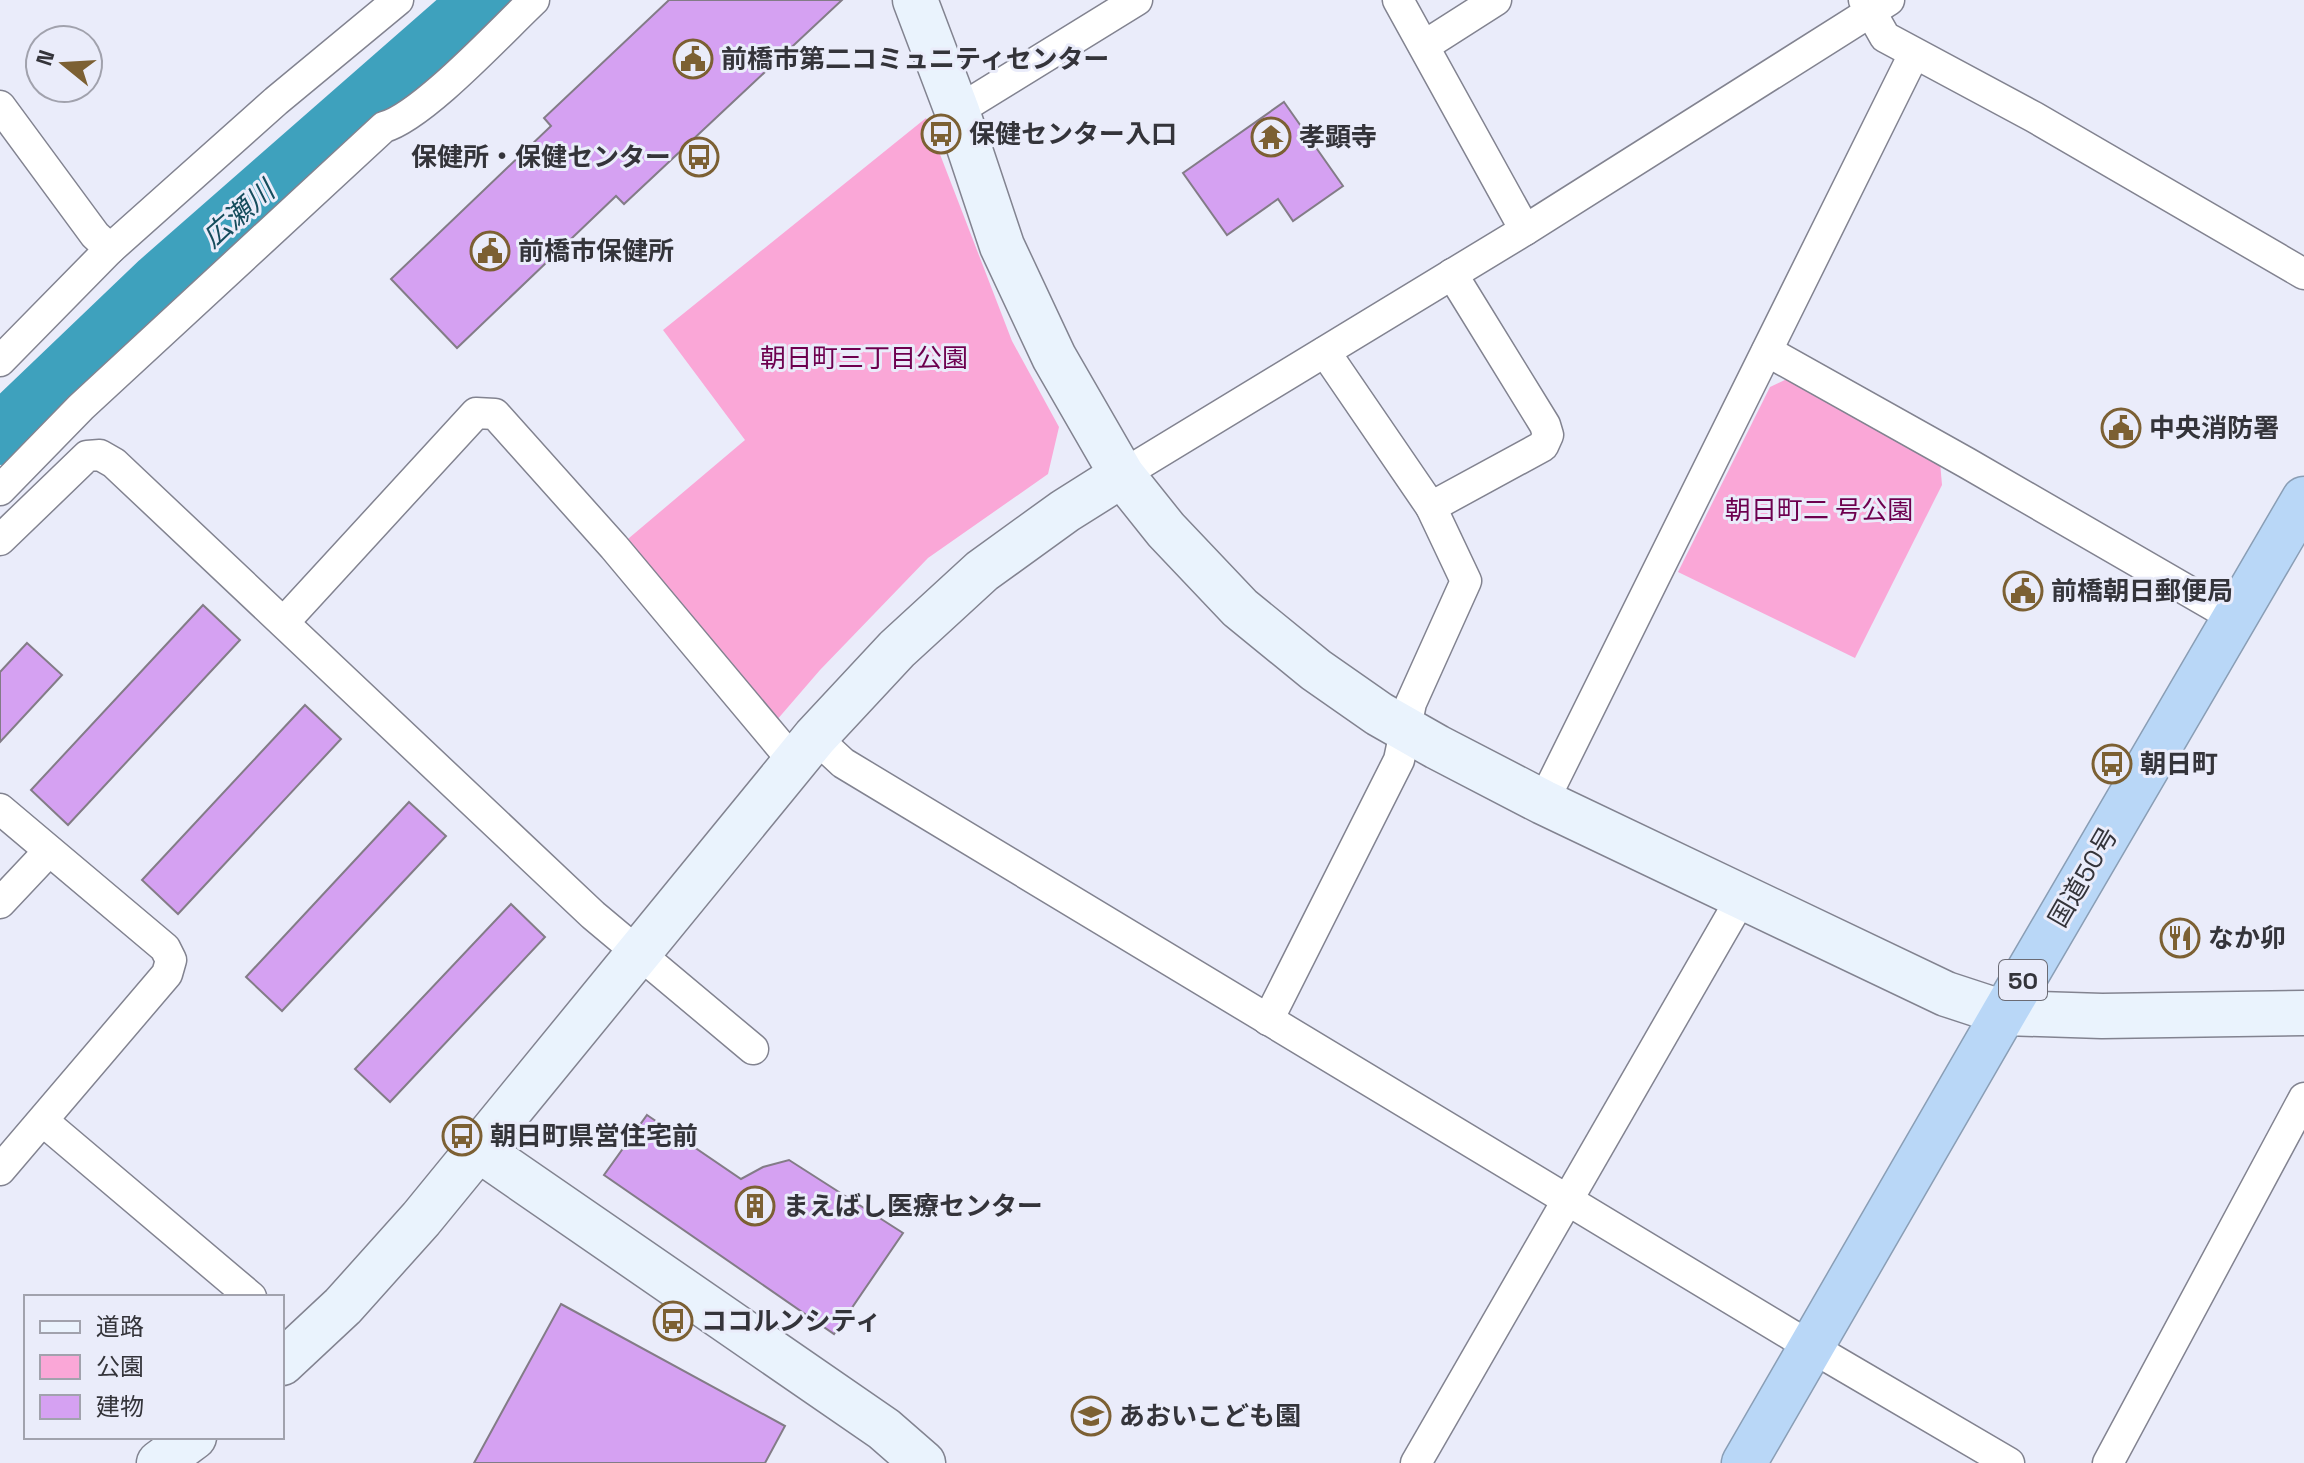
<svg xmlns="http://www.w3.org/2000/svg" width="2304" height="1463" font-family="'Space Grotesk','Noto Sans JP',sans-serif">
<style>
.green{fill:#faa7d7}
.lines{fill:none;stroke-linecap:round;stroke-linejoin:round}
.river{stroke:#3ea1bd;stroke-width:60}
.building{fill:#d5a1f2;stroke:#837c87;stroke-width:2}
.street-casing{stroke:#828390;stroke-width:33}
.secondary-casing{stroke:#828390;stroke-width:47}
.highway-casing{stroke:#8a9eb5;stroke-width:47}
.street{stroke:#fff;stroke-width:30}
.secondary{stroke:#eaf3fd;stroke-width:44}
.highway{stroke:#b9d7f7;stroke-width:44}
.labels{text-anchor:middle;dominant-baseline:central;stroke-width:6;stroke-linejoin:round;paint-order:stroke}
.shield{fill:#eaecfa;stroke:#6b6b74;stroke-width:2}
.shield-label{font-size:24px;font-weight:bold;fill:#34343a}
.poi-label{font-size:26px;font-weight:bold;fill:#34343a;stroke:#eaecfa;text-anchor:start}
.park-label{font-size:26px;fill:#6d004f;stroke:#eaecfa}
.street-label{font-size:26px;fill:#34343a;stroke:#eaecfa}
.water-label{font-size:28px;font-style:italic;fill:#164d5d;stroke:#eaecfa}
</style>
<rect width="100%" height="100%" fill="#eaecfa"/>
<g class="green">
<path d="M926,118L1012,341L1059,427L1048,474L928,558L820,670L776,721L622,544L745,440L663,330Z"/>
<path d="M1787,379L1940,462L1942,485L1855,658L1678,572L1770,387Z"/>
</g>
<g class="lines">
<path class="river" d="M0,435L160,282L482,0"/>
</g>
<g class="building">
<path d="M669,0H842L624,204L616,196L457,348L391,279L551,126L544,118Z"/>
<path d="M1284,102L1343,186L1293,221L1278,199L1227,235L1183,173Z"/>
<path d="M203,605L240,640L68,825L31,790Z"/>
<path d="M27,643L62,675L0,742V672Z"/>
<path d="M305,705L341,739L178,914L142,880Z"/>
<path d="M409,802L446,836L282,1011L246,977Z"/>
<path d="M511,904L545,937L390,1102L355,1069Z"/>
<path d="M647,1115L741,1179L763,1167L789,1160L903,1233L834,1334L604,1175Z"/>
<path d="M561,1304L785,1426L765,1463H474Z"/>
</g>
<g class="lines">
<g class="street-casing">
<g id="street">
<path d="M1864,0L1885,37L2034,117L2304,274"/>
<path d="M1424,46L1496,0"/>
<path d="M0,106L95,235L110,249"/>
<path d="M957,111L1137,0"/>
<path d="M1525,230L1889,0"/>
<path d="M1767,351L1967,463L2235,618"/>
<path d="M0,361L110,249L276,101L398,0"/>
<path d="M1122,475L1525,230L1398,0"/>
<path d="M0,490L81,407L384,127C423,116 501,31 534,0"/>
<path d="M1431,507L1543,446L1548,435L1545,425L1452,274"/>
<path d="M0,540L87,456L100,455L114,463L593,915L753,1049"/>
<path d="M284,622L476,413L495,414L614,547L794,762"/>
<path d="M815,737L843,763L1811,1347L2009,1463"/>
<path d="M1543,802L1914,54"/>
<path d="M0,809L165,948L171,960L167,974L0,1170"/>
<path d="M0,903L49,851"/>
<path d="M1268,1020L1399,760L1411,703L1466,581L1431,507L1325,352"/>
<path d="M43,1121L251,1297"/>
<path d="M1416,1463L1742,897"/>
<path d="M2108,1463L2304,1098"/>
</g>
</g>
<g class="secondary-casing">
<g id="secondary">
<path d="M915,0L957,111L1002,246L1054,357L1122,475L1166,530L1240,608L1316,670L1379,714L1437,747L1543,802L1946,994L2004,1013L2102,1016L2304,1013"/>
<path d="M478,1149L884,1429L923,1463"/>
<path d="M282,1363L343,1306L421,1219L815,737L897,649L982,571L1065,511L1122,475"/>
<path d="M159,1463L194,1437"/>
</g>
</g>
<g class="highway-casing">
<path id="highway" d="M1744,1463L2004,1013L2304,499"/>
</g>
<use href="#street" class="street"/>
<use href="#secondary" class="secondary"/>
<use href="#highway" class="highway"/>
</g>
<defs>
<g id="civic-ring" transform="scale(2)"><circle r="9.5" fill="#eaecfa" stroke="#7c6033" stroke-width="1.5"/><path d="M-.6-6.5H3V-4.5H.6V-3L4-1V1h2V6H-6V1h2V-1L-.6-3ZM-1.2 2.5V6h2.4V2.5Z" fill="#7c6033"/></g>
<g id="bus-ring" transform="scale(2)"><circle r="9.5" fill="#eaecfa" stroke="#7c6033" stroke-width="1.5"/><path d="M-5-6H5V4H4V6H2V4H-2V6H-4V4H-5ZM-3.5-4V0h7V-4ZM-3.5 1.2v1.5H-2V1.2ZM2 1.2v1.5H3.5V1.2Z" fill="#7c6033"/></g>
<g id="temple-ring" transform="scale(2)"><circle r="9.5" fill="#eaecfa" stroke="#7c6033" stroke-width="1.5"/><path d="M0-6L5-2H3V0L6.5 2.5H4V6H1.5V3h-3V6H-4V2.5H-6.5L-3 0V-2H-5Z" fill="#7c6033"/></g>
<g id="restaurant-ring" transform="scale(2)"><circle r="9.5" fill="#eaecfa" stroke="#7c6033" stroke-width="1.5"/><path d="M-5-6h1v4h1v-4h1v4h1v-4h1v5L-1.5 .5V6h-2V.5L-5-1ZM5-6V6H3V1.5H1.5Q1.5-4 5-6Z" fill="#7c6033"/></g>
<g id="building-ring" transform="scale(2)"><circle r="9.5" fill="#eaecfa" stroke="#7c6033" stroke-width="1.5"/><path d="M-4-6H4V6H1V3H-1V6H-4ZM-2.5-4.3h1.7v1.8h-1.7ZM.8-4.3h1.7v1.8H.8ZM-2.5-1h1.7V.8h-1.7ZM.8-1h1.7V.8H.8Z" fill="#7c6033"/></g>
<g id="school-ring" transform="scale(2)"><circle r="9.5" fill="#eaecfa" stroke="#7c6033" stroke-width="1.5"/><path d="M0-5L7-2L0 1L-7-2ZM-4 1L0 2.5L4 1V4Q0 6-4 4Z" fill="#7c6033"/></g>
</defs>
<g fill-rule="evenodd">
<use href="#civic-ring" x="693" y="59"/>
<use href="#bus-ring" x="941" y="134"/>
<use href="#temple-ring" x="1271" y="137"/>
<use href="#bus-ring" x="699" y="157"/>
<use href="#civic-ring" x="490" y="251"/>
<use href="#civic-ring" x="2121" y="428"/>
<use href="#civic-ring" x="2023" y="591"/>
<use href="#bus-ring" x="2112" y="764"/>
<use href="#restaurant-ring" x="2180" y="938"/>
<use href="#bus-ring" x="462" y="1136"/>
<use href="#building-ring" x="755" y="1206"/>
<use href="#bus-ring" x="673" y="1321"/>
<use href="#school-ring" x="1091" y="1416"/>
</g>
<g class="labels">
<rect class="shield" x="1999" y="960" width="48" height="40" rx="6"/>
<g class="shield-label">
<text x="2023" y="980">50</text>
</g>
<g class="poi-label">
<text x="721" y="59">前橋市第二コミュニティセンター</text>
<text x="969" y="134">保健センター入口</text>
<text x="1299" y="137">孝顕寺</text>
<text x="671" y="157" text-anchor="end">保健所・保健センター</text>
<text x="518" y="251">前橋市保健所</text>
<text x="2149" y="428">中央消防署</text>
<text x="2051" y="591">前橋朝日郵便局</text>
<text x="2140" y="764">朝日町</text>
<text x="2208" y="938">なか卯</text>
<text x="490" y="1136">朝日町県営住宅前</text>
<text x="783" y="1206">まえばし医療センター</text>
<text x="701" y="1321">ココルンシティ</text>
<text x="1119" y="1416">あおいこども園</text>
</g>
<g class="park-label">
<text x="864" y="358">朝日町三丁目公園</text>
<text x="1819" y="510">朝日町二 号公園</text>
</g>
<g class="street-label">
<text transform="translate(2083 877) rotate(-60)">国道50号</text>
</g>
<g class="water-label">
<text transform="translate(238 214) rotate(-41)">広瀬川</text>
</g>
</g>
<rect x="24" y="1295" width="260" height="144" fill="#eaecfa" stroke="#a1a2ad" stroke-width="2"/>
<rect x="40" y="1321" width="40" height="12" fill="#eaf3fd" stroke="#a1a2ad" stroke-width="2"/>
<text x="96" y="1335" font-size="24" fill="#34343a">道路</text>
<rect x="40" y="1355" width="40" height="24" fill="#faa7d7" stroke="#a1a2ad" stroke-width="2"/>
<text x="96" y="1375" font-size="24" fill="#34343a">公園</text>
<rect x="40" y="1395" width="40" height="24" fill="#d5a1f2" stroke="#a1a2ad" stroke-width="2"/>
<text x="96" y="1415" font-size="24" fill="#34343a">建物</text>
<g transform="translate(64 64) rotate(288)"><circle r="38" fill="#eaecfa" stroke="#a1a2ad" stroke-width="2"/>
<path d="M0-6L14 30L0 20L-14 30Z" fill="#7c6033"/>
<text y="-12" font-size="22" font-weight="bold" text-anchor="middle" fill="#34343a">N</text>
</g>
</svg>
